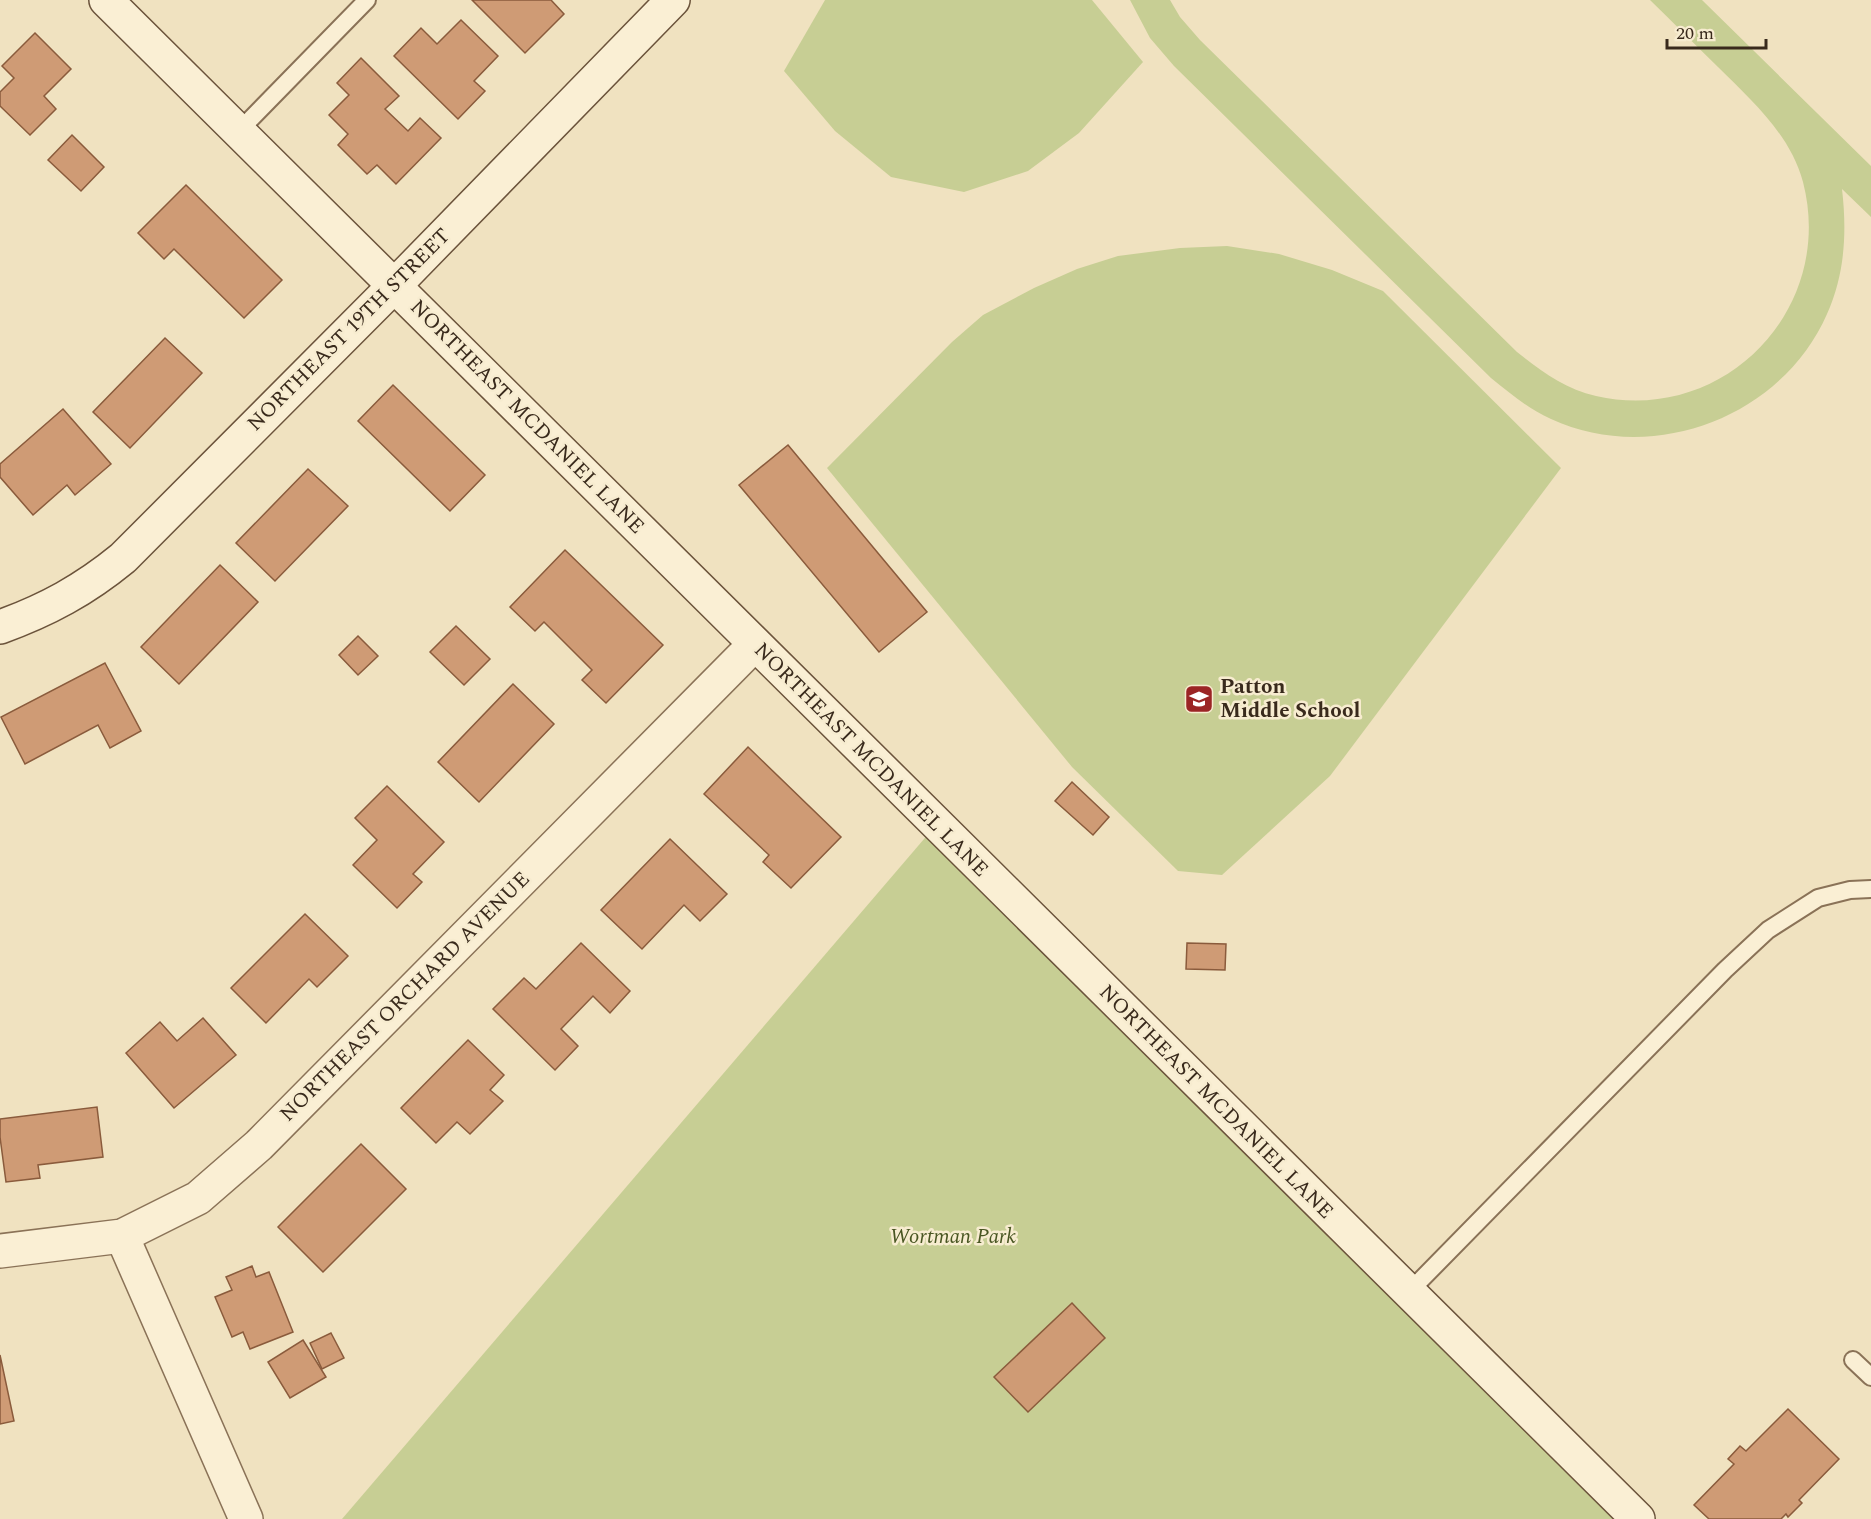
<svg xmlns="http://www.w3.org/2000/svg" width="1871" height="1519" font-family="Spectral,serif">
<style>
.green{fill:#c7ce94}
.building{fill:#cf9b75;stroke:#8a5b3c;stroke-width:1.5}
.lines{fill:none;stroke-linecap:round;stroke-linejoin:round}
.lane-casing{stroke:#8a7257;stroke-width:20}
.street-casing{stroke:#8a7257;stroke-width:36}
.secondary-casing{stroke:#6b533b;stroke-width:36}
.lane{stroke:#faefd4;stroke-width:16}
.street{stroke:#faefd4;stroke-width:33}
.secondary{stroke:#faefd4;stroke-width:33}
.labels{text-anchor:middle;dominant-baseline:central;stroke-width:5;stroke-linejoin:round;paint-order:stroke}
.street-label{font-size:21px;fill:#392a1c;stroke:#f7ecd0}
.poi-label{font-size:21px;font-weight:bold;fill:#392a1c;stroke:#f7ecd0;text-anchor:start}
.park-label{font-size:21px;font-style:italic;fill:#495622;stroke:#f7ecd0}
</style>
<rect width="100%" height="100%" fill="#f0e2c0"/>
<g class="green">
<path d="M825,0H1092L1143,62L1079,133L1028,171L964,192L891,177L835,131L784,71Z"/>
<path d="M1130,0H1170L1180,17L1200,40L1517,352C1541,371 1565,389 1596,396C1724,425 1836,309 1803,182C1790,134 1752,101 1718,67C1695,45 1673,22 1650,0H1702L1871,166V217L1842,189C1847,232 1845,274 1827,314C1782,417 1653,466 1551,419C1528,409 1510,393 1491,378L1174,66L1150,38Z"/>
<path d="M1227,246L1279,254L1332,270L1383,291L1561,468L1330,776L1222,875L1178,871L1072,767L827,468L952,342L983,315L1034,288L1077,269L1118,256L1180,248Z"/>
<path d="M936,825L1638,1519H342Z"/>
</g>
<g class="building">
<path d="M472,0H551L564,14L525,53Z"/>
<path d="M461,20L498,56L474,81L485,91L458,119L394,56L421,28L437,44Z"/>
<path d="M35,33L71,69L44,96L56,109L30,135L0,106V92L14,78L2,66Z"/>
<path d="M361,58L399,96L385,109L408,131L420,118L441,138L396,184L377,165L367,174L338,145L348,134L329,115L349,95L337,83Z"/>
<path d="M72,135L104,167L81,191L48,160Z"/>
<path d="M186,185L282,280L244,318L174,249L164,259L138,233Z"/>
<path d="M165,338L202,373L130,448L93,412Z"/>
<path d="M393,385L485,475L450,511L358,421Z"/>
<path d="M63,409L111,464L75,495L67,485L33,515L0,477V464Z"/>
<path d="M788,445L927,612L879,652L739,485Z"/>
<path d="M308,469L348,506L275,581L236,543Z"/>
<path d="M565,550L663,645L606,703L582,680L592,670L544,622L535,631L510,607Z"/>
<path d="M220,565L258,602L179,684L141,647Z"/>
<path d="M456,626L490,659L464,685L430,652Z"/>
<path d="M358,636L378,656L358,675L339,655Z"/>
<path d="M105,663L141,731L110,748L98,725L25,764L1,717Z"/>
<path d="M513,684L554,724L479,802L438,762Z"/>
<path d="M748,747L841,837L791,888L763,862L769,855L704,794Z"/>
<path d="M1072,782L1109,817L1093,835L1055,801Z"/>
<path d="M387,786L444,842L413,874L422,882L397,908L353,865L377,840L355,818Z"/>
<path d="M670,839L727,894L700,921L684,905L642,949L601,910Z"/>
<path d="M305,914L348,956L317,987L309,979L266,1023L231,988Z"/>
<path d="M581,943L630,991L610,1013L593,996L561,1029L578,1046L555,1070L493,1009L524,978L536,989Z"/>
<path d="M1187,943L1226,944L1225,970L1186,969Z"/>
<path d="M203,1018L236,1055L174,1108L126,1053L160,1022L177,1041Z"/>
<path d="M468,1040L504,1075L490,1090L503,1101L470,1134L457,1122L436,1143L401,1108Z"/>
<path d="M97,1107L103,1157L38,1165L40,1178L6,1182L0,1137V1119Z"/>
<path d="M361,1144L406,1189L323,1272L278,1227Z"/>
<path d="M252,1266L256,1277L269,1272L293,1332L250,1349L243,1332L232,1337L215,1297L232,1290L226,1277Z"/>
<path d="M1072,1303L1105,1338L1028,1412L994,1377Z"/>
<path d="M331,1333L344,1358L322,1369L310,1343Z"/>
<path d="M303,1340L326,1377L290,1398L268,1362Z"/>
<path d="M0,1355L14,1421L0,1424Z"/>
<path d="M1788,1409L1839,1459L1799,1500L1802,1503L1788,1517L1786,1514L1781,1519H1709L1694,1505L1734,1464L1728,1459L1740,1446L1746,1451Z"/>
</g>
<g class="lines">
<g class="lane-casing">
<g id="lane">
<path d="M239,131L367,0"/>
<path d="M1408,1293L1725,970L1768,930L1818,898L1850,890L1871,889"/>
<path d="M1853,1360L1871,1377"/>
</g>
</g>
<g class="street-casing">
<g id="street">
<path d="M122,1236L246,1519"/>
<path d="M0,1251L122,1236L198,1198L259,1145L755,644"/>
</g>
</g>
<g class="secondary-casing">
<g id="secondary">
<path d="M106,0L1638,1519"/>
<path d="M0,627C47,610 84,590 123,558L395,285L673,0"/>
</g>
</g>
<use href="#lane" class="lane"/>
<use href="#street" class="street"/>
<use href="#secondary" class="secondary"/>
</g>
<defs>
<g id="school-square" transform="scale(1.5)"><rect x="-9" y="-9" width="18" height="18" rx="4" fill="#9b2525" stroke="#f7ecd0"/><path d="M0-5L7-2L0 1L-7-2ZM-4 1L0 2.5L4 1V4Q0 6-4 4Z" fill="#fff"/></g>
</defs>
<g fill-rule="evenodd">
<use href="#school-square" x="1199" y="699"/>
</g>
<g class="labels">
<g class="street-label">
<text transform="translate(349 330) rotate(-45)">NORTHEAST 19TH STREET</text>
<text transform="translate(527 417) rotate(45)">NORTHEAST MCDANIEL LANE</text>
<text transform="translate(871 760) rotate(45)">NORTHEAST MCDANIEL LANE</text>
<text transform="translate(405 997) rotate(-45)">NORTHEAST ORCHARD AVENUE</text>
<text transform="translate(1216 1102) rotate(45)">NORTHEAST MCDANIEL LANE</text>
</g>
<g class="poi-label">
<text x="1220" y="687">Patton<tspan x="1220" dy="24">Middle School</tspan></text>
</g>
<g class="park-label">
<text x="953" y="1237">Wortman Park</text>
</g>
</g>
<path d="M1667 39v9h99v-9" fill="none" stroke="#392a1c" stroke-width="3"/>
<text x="1676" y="39" font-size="18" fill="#392a1c" stroke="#f7ecd0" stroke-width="4.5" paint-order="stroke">20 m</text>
</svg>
